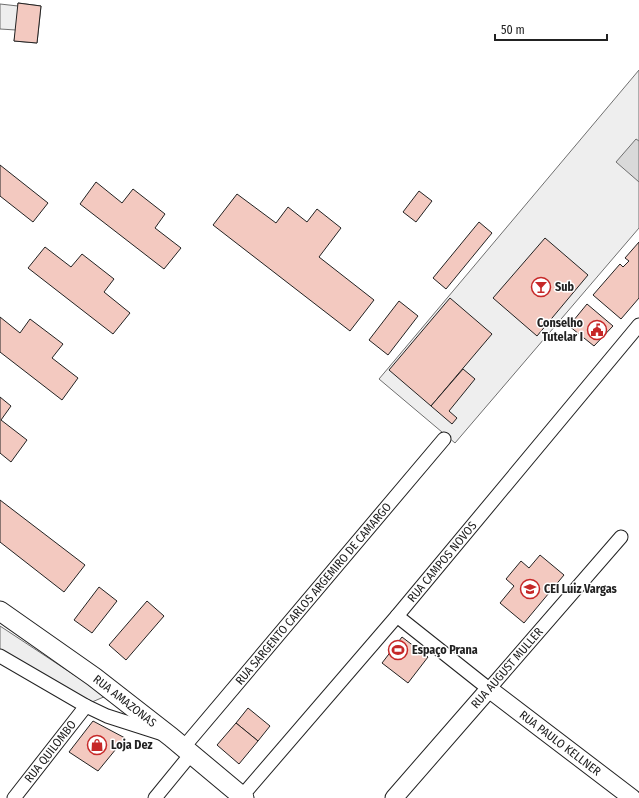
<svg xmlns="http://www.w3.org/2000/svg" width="639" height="798" font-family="'Fira Sans Condensed',sans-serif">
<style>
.green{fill:#eee;stroke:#6f6f6f}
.water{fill:#d9d9d9;stroke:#6f6f6f}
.building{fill:#f3c9c0;stroke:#222}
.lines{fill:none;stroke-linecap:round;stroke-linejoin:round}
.minor-casing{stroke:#222;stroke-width:15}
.tertiary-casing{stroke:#222;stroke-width:19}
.secondary-casing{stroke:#222;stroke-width:21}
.minor{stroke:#fff;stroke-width:13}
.tertiary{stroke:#fff;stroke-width:17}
.secondary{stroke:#fff;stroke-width:19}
.labels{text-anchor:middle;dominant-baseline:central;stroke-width:3;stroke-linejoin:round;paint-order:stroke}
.poi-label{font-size:12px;font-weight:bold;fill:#222;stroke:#fff;text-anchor:start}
.street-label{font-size:12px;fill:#222;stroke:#fff}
</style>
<rect width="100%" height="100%" fill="#fff"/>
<g class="green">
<path d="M18,3L41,6L37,43L14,41L16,30L0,29V4L18,6Z"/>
<path d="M639,70V228L455,443L379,379Z"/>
<path d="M0,626L106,696L92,702L73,696L0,652Z"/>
</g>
<path class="water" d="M636,139L639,141V182L616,162Z"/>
<g class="building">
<path d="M18,3L41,6L37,43L14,41Z"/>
<path d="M0,165L48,203L33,222L0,196Z"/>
<path d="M96,182L122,203L133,189L165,214L155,228L181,248L164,269L80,204Z"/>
<path d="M419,191L432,201L416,222L403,212Z"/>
<path d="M237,194L276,223L288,207L307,222L317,209L341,228L319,257L374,300L350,331L213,225Z"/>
<path d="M479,222L492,233L446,289L433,278Z"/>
<path d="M545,238L588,275L537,336L493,298Z"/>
<path d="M639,242V298L621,319L593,295L620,264L623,267L629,261L625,258Z"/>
<path d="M45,247L71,267L82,254L114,279L104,292L130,313L113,334L28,268Z"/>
<path d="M450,298L492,334L431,406L389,370Z"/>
<path d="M399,301L418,316L388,355L369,340Z"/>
<path d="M587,304L613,326L594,346L569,326Z"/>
<path d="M0,317L20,333L30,319L63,344L52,358L78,378L62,400L0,352Z"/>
<path d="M463,369L475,379L449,411L457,418L452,424L431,406Z"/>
<path d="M0,397L11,406L1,420L27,440L11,462L0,453Z"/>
<path d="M0,500L85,565L64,592L0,542Z"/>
<path d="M540,555L564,575L524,623L500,603L514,586L506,579L521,561L529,568Z"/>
<path d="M99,587L117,601L92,633L74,620Z"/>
<path d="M147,601L164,616L126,660L109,645Z"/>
<path d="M402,637L428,657L408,683L382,663Z"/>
<path d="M248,708L270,726L258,741L236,723Z"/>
<path d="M93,721L125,738L98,771L69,752Z"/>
<path d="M236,723L258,741L239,764L217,745Z"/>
</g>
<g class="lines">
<g class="minor-casing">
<g id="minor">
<path d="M397,616L489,689L621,537"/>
<path d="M0,656L86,706L107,716L160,733"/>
<path id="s1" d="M183,748L444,439"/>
<path id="s2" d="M242,796L397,616L639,325"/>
<path id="s3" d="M14,798L86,706"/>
<path d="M155,798L191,754"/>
</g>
</g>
<g class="tertiary-casing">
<g id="tertiary">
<path id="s4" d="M394,798L489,689L632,798"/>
</g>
</g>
<g class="secondary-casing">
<g id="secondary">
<path id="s5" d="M0,611L94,677L171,737L244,798"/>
</g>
</g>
<use href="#minor" class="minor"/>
<use href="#tertiary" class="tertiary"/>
<use href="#secondary" class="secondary"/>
</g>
<defs>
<g id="bar-ring" transform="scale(1)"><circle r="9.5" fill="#fff" stroke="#c62828" stroke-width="1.5"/><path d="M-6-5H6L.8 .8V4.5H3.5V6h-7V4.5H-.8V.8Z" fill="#c62828"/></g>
<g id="civic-ring" transform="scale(1)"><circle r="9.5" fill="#fff" stroke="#c62828" stroke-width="1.5"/><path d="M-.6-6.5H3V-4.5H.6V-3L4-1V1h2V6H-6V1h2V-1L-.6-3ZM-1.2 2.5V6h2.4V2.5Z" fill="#c62828"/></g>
<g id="school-ring" transform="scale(1)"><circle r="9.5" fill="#fff" stroke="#c62828" stroke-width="1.5"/><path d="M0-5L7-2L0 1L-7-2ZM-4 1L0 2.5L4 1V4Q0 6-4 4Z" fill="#c62828"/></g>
<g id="stadium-ring" transform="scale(1)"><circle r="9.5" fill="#fff" stroke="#c62828" stroke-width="1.5"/><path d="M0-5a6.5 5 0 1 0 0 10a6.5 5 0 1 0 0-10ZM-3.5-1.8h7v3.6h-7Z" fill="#c62828"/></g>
<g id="shop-ring" transform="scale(1)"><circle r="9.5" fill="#fff" stroke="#c62828" stroke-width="1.5"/><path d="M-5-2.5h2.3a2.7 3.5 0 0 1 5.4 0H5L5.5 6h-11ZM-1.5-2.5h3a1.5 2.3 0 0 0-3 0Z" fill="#c62828"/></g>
</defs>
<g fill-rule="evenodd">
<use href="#bar-ring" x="541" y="287"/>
<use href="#civic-ring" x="597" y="330"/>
<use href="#school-ring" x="530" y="589"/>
<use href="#stadium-ring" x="398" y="650"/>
<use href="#shop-ring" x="97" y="745"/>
</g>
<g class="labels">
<g class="poi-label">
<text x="555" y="287">Sub</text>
<text x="583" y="323" text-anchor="end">Conselho<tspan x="583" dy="14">Tutelar I</tspan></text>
<text x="544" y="589">CEI Luiz Vargas</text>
<text x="412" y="650">Espaço Prana</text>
<text x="111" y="745">Loja Dez</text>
</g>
<g class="street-label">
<text stroke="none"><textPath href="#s2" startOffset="308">RUA CAMPOS NOVOS</textPath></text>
<text stroke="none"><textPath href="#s1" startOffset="202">RUA SARGENTO CARLOS ARGEMIRO DE CAMARGO</textPath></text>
<text transform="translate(507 668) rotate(-49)">RUA AUGUST MULLER</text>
<text stroke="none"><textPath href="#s5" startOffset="154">RUA AMAZONAS</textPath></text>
<text stroke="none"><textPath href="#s4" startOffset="234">RUA PAULO KELLNER</textPath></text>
<text stroke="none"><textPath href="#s3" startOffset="59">RUA QUILOMBO</textPath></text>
</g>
</g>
<path d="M495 34v6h112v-6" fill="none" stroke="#222222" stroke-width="2"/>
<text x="501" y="34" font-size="12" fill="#222222" stroke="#ffffff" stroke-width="3" paint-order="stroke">50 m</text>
</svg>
